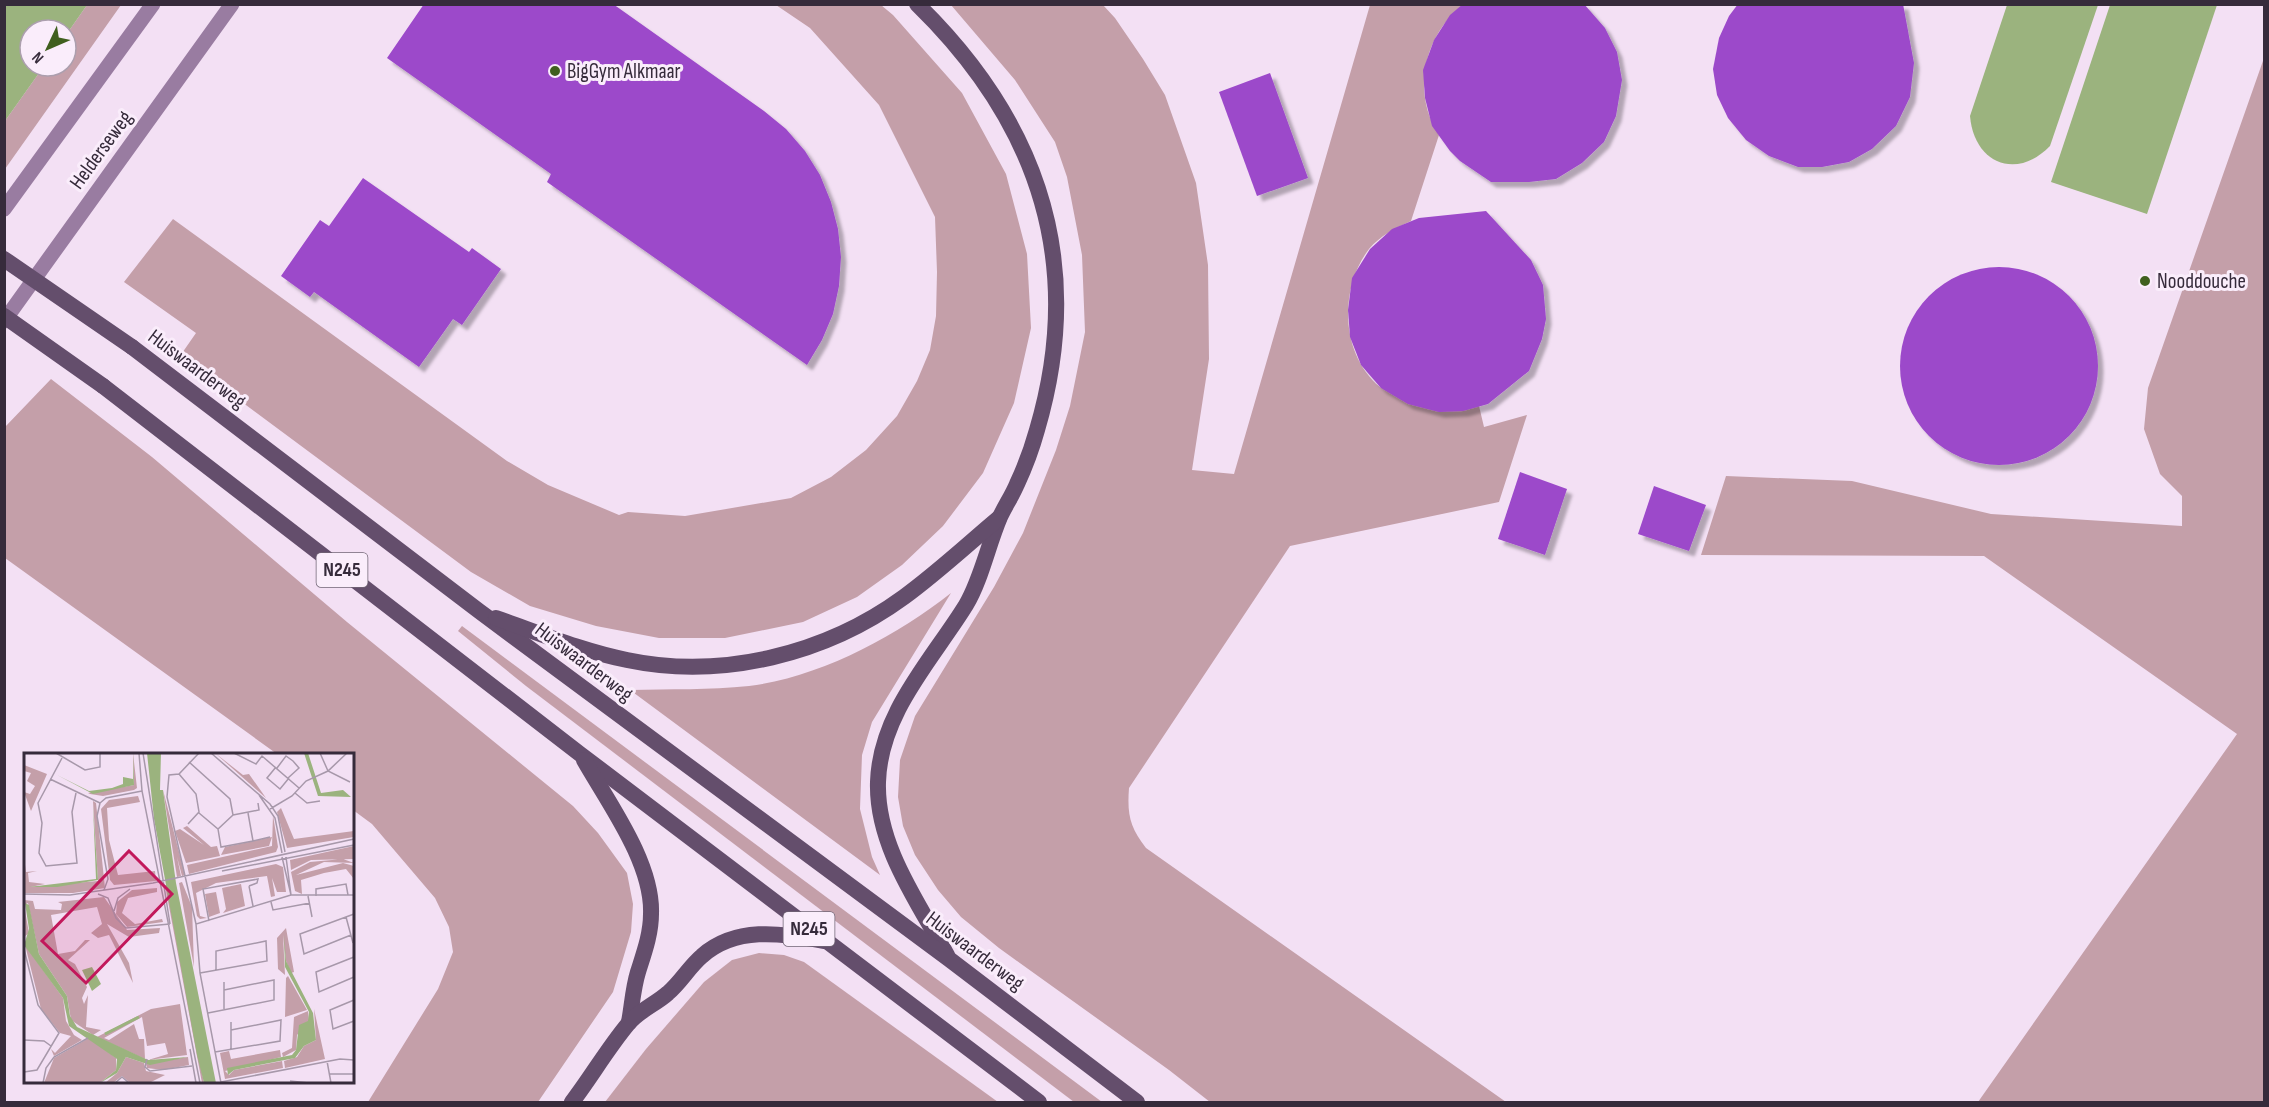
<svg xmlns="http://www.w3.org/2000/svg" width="2269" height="1107" font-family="'Sofia Sans Condensed',sans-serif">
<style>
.green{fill:#c49fa9}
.water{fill:#9bb37e}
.building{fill:#9c49ca;filter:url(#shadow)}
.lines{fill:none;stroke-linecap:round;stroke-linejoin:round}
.secondary{stroke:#997ca1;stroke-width:15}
.trunk{stroke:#644e6c;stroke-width:16}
.trunk-bridge{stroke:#644e6c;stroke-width:16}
.poi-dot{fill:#405f1e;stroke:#faedfb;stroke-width:2}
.labels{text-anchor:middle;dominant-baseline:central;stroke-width:6;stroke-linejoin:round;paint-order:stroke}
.shield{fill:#faedfb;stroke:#716575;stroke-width:1.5}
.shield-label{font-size:20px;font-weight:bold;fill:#362b3b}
.poi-label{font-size:21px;fill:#362b3b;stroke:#faedfb;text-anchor:start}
.street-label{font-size:21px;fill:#362b3b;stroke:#faedfb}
.inset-river{fill:none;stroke:#9bb37e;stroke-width:3}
.inset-road{fill:none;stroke:#a798aa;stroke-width:1.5}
.view{fill:#c2185b;fill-opacity:0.15;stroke:#c2185b;stroke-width:3}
.inset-edge{fill:none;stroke:#362b3b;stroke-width:3}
</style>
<defs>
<filter id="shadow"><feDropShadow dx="5.5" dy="5.5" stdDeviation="1.5" flood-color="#0004"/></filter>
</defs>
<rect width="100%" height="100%" fill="#f3e0f4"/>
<g class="green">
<path d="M87,5H121L5,169V121L44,66H66V35Z"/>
<path d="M776,5H881L893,15L962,93L1006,174L1027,254L1031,328L1014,403L983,473L943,526L902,565L857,597L803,622L725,638H659L596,626L530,606L471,572L180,356L196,333L124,282L173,219L507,461L548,485L619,515L628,512L685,516L791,498L831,477L866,450L897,416L917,381L930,350L936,316L937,272L935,217L879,105L810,28Z"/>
<path d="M951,5H1103L1115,18L1143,59L1165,95L1196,183L1208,265L1209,359L1192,470L1234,474L1370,5H1463C1424,35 1411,93 1439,135L1411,221C1395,228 1380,236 1369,249C1339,288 1340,354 1380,387C1387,392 1464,403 1479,406L1484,427L1527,415L1499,502L1290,546L1129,788C1127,815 1130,827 1146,848L1506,1102H1210L1169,1070L999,948L961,917L938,890L915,855L903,826L898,797L900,760L915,716L994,587L1023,533L1056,450L1070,406L1085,332L1082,255L1067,177L1055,142L1015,80Z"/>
<path d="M2264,58V1102H1978L2237,734L1984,556L1701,555L1726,476L1852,481L1991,514L2182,526V496L2160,474L2144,429L2148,388Z"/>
<path d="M51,379L152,457L347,622L573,806L598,833L627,873L633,904L631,932L613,992L538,1102H368L438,989L453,952L449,927L435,898L372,824L353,810L352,754H277L5,558V427Z"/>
<path d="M951,593L872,722L862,755L860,809L872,857L880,875L630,690C670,689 709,690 749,686C820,677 895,637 951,593Z"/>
<path d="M462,626L1102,1102H1074L526,686L458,631Z"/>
<path d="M759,953L784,955L804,962L998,1102H605L646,1049L704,982L732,960Z"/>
</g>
<g class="water">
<path d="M5,4L87,5L66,35V30H30V66H44L5,121Z"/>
<path d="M2007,5H2098L2050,146C2016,181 1974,163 1970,116Z"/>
<path d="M2110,5H2217L2147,214L2051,182Z"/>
</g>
<g class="building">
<path d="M424,4H613L764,111L786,129L805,151L820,175L831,202L838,229L841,257L839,286L833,314L822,340L807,365L547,182L551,174L387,58Z"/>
<path d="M1463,4H1584L1605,28L1617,52L1622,80L1616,116L1604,142L1582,163L1556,179L1529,182H1491L1460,161L1450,151L1432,126L1425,98L1423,70L1434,40L1450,15Z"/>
<path d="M1738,4H1903L1914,63L1910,97L1896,126L1872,149L1849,162L1822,167H1798L1769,156L1746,140L1728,118L1717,95L1713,69L1719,38L1729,16Z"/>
<path d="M1270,73L1308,178L1257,196L1219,92Z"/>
<path d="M363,178L469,252L472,248L501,269L462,325L453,319L419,367L314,292L310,297L281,276L320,220L329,226Z"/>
<path d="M1486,211L1531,260L1543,285L1546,319L1542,339L1529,371L1488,404L1463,411L1439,412L1408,404L1381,388L1361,365L1350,337L1348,310L1352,278L1370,249L1392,229L1419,218Z"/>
<circle cx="1999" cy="366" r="99"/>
<path d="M1520,472L1567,489L1545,555L1498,539Z"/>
<path d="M1654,486L1706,505L1689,551L1638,534Z"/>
</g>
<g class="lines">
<g class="secondary">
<path d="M4,209L153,4"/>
<path d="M4,321L232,4"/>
</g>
<g class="trunk">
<path d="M917,4C1039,123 1086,264 1037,430C1032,448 1025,467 1017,484C1012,496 1005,506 1000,517C988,545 981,580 966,605C932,660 880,713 878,782C876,845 918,902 947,955"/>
<path d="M132,347L479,611L949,959L1137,1102"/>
<path d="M103,386L580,754L1039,1102"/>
<path d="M496,618C539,633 582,651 627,660C722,680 826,654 904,597C937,573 968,544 999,518"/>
<path d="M584,760C609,804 653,863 651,914C651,934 644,953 638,972C633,988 632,1006 629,1022"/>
<path d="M572,1102C591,1077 608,1048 628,1024C638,1011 656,1004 668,993C681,982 689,967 702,956C737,925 783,934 825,941"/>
</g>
<g class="trunk-bridge">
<path d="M4,259L132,347"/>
<path d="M4,316L103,386"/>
</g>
</g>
<g class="poi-dot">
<circle cx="555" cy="71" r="6"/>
<circle cx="2145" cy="281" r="6"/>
</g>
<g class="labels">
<g class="shield">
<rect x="316.5" y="553" width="51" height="34" rx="4.5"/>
<rect x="783.5" y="912" width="51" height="34" rx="4.5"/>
</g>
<g class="shield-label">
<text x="342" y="570">N245</text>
<text x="809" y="929">N245</text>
</g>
<g class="poi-label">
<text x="567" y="71">BigGym Alkmaar</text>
<text x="2157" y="281">Nooddouche</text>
</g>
<g class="street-label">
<text transform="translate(101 150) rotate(-54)">Helderseweg</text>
<text transform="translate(197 369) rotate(37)">Huiswaarderweg</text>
<text transform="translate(584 662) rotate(37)">Huiswaarderweg</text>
<text transform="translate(975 951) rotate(37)">Huiswaarderweg</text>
</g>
</g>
<g transform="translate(24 753)">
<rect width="330" height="330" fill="#f3e0f4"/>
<path d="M109,0L113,35L110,37L79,43L66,41L32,24L64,40L110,32ZM191,0L219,22L225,21L242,45ZM0,12L23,21L7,58L0,39L6,41L11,33L3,28L7,20L0,18ZM139,37L161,122L158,123L153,104L157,123L153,124ZM114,43L116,49L83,55L85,87L94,122L131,118L132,128L90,132L86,127L77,56L85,47ZM69,48L72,50L81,135L49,140H0V104L2,119L13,118L4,120L5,129L21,131L6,134L74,128ZM257,55L270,86L330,78V84L263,95L253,59ZM249,62L254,94L252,99L165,121L163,112L248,93ZM163,73L187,94L193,93L196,103L162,110L151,78L156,76L180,92L159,75ZM248,84L245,93L197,102L201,94ZM330,93V106L287,107L267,117L266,107ZM319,106L330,110L300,109L272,122L319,110L330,113V126L322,116L300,120L277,127L278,141L271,138L267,119L286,109ZM252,111L259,114L262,139H253L248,125L251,143L247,144L243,123L192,130L172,140L176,163L183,165L176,166L173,163L167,129ZM158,129L168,154L170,214L155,130ZM217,131L221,153L199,160L202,156L198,135ZM141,132H143L180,330H178ZM133,135V139L104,145L98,160L111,171L138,166L139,169L103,174L92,161L93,149L108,137ZM192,139L196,160L185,164L181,141ZM80,144L103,177L136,175L135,180L105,184L83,171L105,210L109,230L85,182L74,185L67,180L78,171L73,154L27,162L34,201L51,198L61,187H66L44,207L51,211L63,234L58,245L60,251L64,242L62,274L77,277L69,282L47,267L43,243L15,201L4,150L0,152L5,180L0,184V147L9,148L11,156L37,157L38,151L34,149ZM262,175L270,219L267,220L262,208L259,182L261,222L254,216L253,185ZM1,192L39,245L42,268L50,282L58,287L30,303L27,296L31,300L47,283L36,280L17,256ZM264,223L283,257L261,264L262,225ZM156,251L163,302L124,307L144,301L141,290L123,293L118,264L80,285L85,287L110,271L115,286H120L121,306L73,284L127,256ZM290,256L301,306L261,315L260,308L273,304L280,293L292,287ZM284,258L285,268L273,282L272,297L259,304L258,300L268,295L270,264ZM65,285L92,305V317L76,330H20L30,305ZM256,297L257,304L201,318L205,322L210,317L258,308L259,315L201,326L196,300L205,298L207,306ZM102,304L120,310L122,318L141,322L125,330H106L98,323L89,330H81L93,320ZM164,304L165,312L139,317L123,315L122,311Z" fill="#c49fa9"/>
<path d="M109,0L110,32L69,41L33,22L65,38L88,35L99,31V24L109,26ZM123,0H137L136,37H139L152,130L192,330H180L173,302L130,66ZM280,0H284L297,40L319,37L327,44L294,43ZM69,52L74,127L33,134H5L72,126ZM1,150L5,152L15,201L43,243L46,263L53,274L124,307L164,304L126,312L102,304L93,320L76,330L92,317L93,306L45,273L39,245L0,192L5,176ZM260,182L262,208L289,260L292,287L280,293L271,305L210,317L204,322L203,315L268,302L272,297L275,272L284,268L285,259L261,214ZM68,214L77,231L68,238L58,217Z" fill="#9bb37e"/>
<path class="inset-river" d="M81,281L115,264"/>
<path class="inset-road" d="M32,0L61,17L76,14V0M115,0L118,38L176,330M119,0L146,171M187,0L246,51L254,63L261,99M210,0L232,11L238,3L275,35M296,0L304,18L326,29M38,5L14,50L18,70L15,100L22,113L53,110L48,59L52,40M165,9L206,46L209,62L194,76L175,60M252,14L243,25L256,36L265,25M253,15L262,3L269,8L275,15L264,25M155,21L172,41L175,59L164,71M26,26L76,50M271,40L283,50L296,48M235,42L251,65L258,100M76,50L82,45L118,38M76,50L73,63L84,126L80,137M246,56L268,43L282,28L304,18L323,0M224,60L229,88L246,84M209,62L235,57L234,50M194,76L197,94L229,88M258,104L267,142M262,104L267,142M198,118L330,92M225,133L229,153M0,141L46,142L129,130L330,86M74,141L84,145L92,165L102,175L146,171M267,142H330M284,143L288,164M292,143V136L322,131L324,142M247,149L249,157L286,150M90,158L94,145L106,136M322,164L329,190M185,168L179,136L234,126L233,130L225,133M172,171L143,44L145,22L155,21L175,0M327,182L280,201L276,181L330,161M0,196L14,252L35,280L13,317L0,319M330,204L292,219L295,239L330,224M176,220L243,208L242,188L192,198V217M330,247L306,257L309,276L330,268M200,256V229M184,260L250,247V227L200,237M207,269V296M0,287L20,288L27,293M166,296L172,330M191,299L256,288L257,267L207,277M123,306L121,314L126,318L168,313M303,308L307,330M305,321H330M266,328L285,330M197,329L316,306L330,307M19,330L22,315L30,304L64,285M91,330L98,324L105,330M197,330L176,220L172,171L267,142"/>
<path class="view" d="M105,98L148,141L62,230L18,188Z"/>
<rect width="330" height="330" class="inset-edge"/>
</g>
<rect width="2269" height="1107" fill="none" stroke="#362b3b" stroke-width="12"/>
<g transform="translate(48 48) rotate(226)"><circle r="28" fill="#faedfb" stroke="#ac9fae" stroke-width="1.5"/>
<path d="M0-4.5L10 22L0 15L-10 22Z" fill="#405f1e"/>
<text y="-9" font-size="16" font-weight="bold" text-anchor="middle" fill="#362b3b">N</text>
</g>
</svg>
